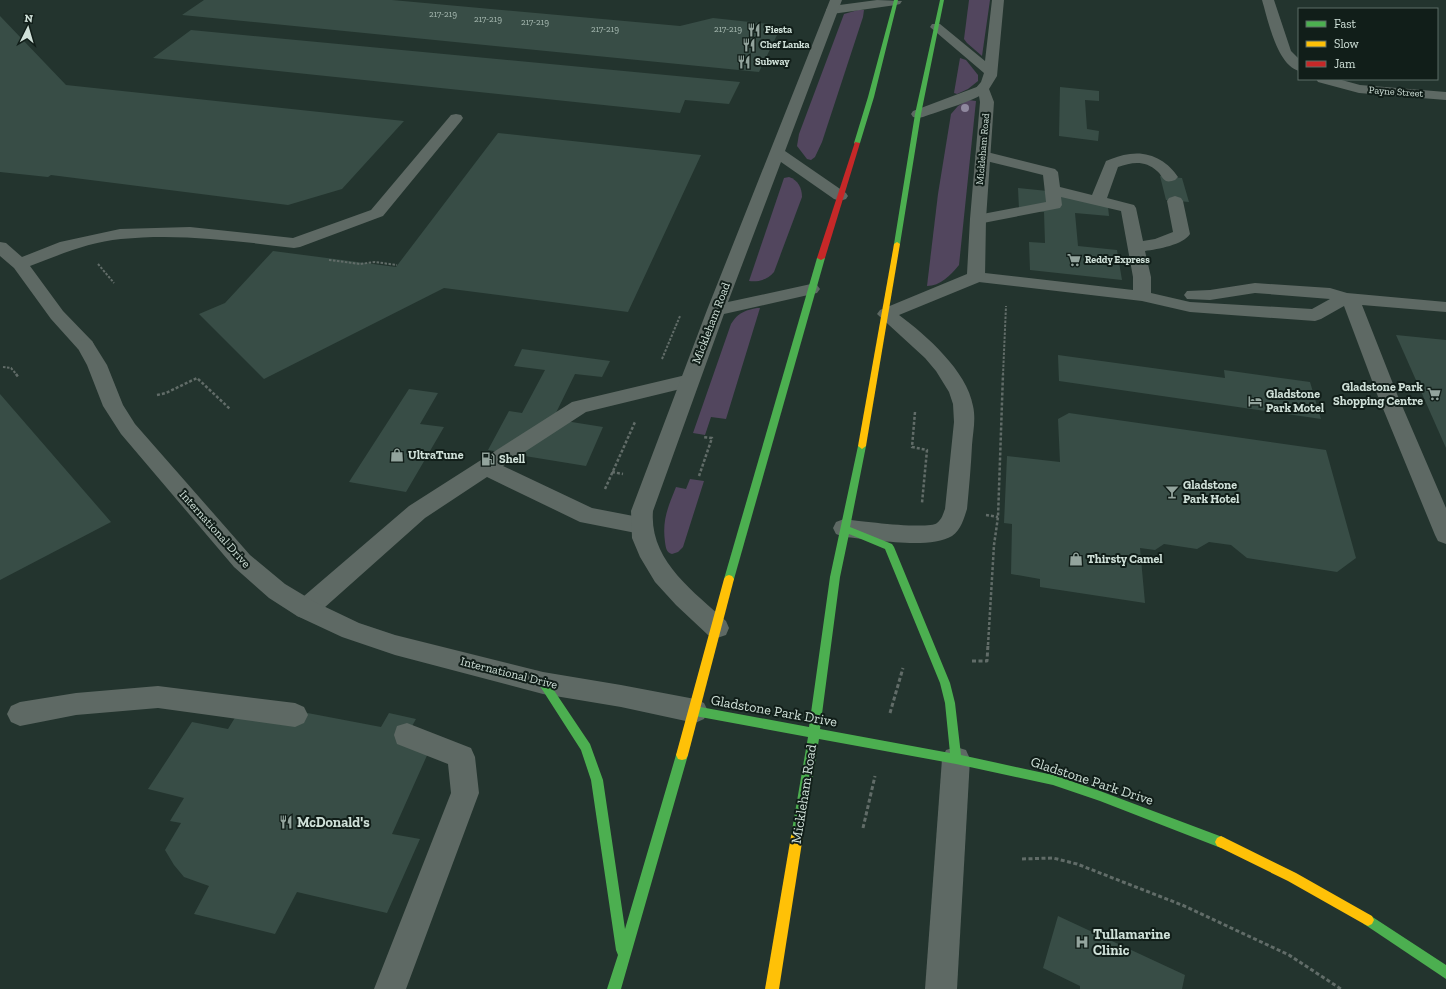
<svg xmlns="http://www.w3.org/2000/svg" width="1446" height="989" font-family="'Zilla Slab',serif">
<style>
.green{fill:#52465e}
.building{fill:#384d46}
.lines{fill:none;stroke-linecap:round;stroke-linejoin:round}
.path-far2{stroke:#616c68;stroke-width:2;stroke-dasharray:2.5 1.5;stroke-linecap:butt}
.path-far1{stroke:#616c68;stroke-width:2.5;stroke-dasharray:3 2;stroke-linecap:butt}
.path{stroke:#616c68;stroke-width:3;stroke-dasharray:4 2.5;stroke-linecap:butt}
.lane{fill:#5e6964;fill-rule:evenodd}
.street{fill:#5e6964;fill-rule:evenodd}
.fast{fill:#4caf50;fill-rule:evenodd}
.slow{fill:#ffc107;fill-rule:evenodd}
.jam{fill:#c62828;fill-rule:evenodd}
.tree{fill:#8f889e}
.labels{text-anchor:middle;dominant-baseline:central;stroke-width:4;stroke-linejoin:round;paint-order:stroke}
.far-number-label{font-size:9px;fill:#aabcb4}
.far-poi-label{font-size:10px;font-weight:bold;fill:#d0e1d9;stroke:#111e19;text-anchor:start}
.far-street-label{font-size:10px;fill:#d0e1d9;stroke:#111e19}
.street-label{font-size:12px;fill:#d0e1d9;stroke:#111e19}
.poi-label{font-size:12px;font-weight:bold;fill:#d0e1d9;stroke:#111e19;text-anchor:start}
.near-street-label{font-size:14px;fill:#d0e1d9;stroke:#111e19}
.near-poi-label{font-size:14px;font-weight:bold;fill:#d0e1d9;stroke:#111e19;text-anchor:start}
</style>
<rect width="100%" height="100%" fill="#23342e"/>
<g class="green">
<path d="M969,0H990L982,56L967,43L964,39Z"/>
<path d="M858,10H864L863,17L822,142L815,157L811,160L807,159L797,146L799,134L844,14Z"/>
<path d="M960,58L966,60L978,75V81L968,89L957,94L954,93Z"/>
<path d="M968,100L976,101L959,265C951,275 940,286 927,286L938,194L951,114L958,106Z"/>
<path d="M789,177C798,180 802,188 802,197L774,272C768,280 758,282 749,281L784,178Z"/>
<path d="M757,308H760L726,419L711,417L705,435L693,433L731,324C739,312 744,311 757,308Z"/>
<path d="M690,479L704,481L683,547L678,552L672,554C666,552 666,548 665,542C662,520 668,507 676,487L686,489Z"/>
</g>
<g class="building">
<path d="M204,0H392L680,26L713,18L768,24L779,31L759,72L182,15Z"/>
<path d="M0,16L66,85L404,121L342,189L288,205L51,175L48,177L0,172Z"/>
<path d="M191,30L740,82L729,104L685,100L680,113L153,58Z"/>
<path d="M1060,87L1099,91V101L1085,100L1087,129L1099,131L1098,141L1059,136Z"/>
<path d="M498,133L701,155L628,312L444,288L264,379L199,314L225,303L273,251L396,267Z"/>
<path d="M1160,176L1182,178L1189,202L1166,200Z"/>
<path d="M1018,188L1107,197L1109,216L1075,213L1078,246L1117,250L1122,280L1030,270L1029,242L1045,243L1044,212L1019,209Z"/>
<path d="M1396,335L1446,340V448Z"/>
<path d="M522,349L610,361L602,377L575,374L553,419L603,427L586,466L488,450L509,411L522,413L545,370L514,366Z"/>
<path d="M1058,355L1225,378L1224,370L1310,382L1321,419L1059,381Z"/>
<path d="M409,389L438,393L420,424L444,427L406,492L349,482Z"/>
<path d="M0,394L111,522L0,580Z"/>
<path d="M1069,413L1326,450L1356,558L1337,572L1247,558L1231,545L1209,542L1197,549L1164,544L1155,550L1140,548L1145,603L1040,587V579L1011,574L1012,524L1004,523L1007,456L1060,462L1058,419Z"/>
<path d="M239,711H297L381,727L389,713L416,719L407,735L429,751L392,834L420,839L387,913L297,892L275,934L194,914L209,886L184,877L174,865L165,850L181,823L170,821L184,798L148,789L192,722L228,729Z"/>
<path d="M1058,916L1185,975L1182,989H1080V986L1043,968Z"/>
</g>
<g class="lines">
<g class="path-far2">
<path d="M329,260L360,264L375,262L397,265"/>
<path d="M98,264L114,283"/>
<path d="M662,359L680,316"/>
<path d="M3,367L11,368L17,375"/>
<path d="M1003,375L1006,306"/>
</g>
<g class="path-far1">
<path d="M16,374L19,378"/>
<path d="M157,395L166,393L197,378L230,409"/>
<path d="M915,412L912,447L927,450L922,503"/>
<path d="M612,472L623,474"/>
<path d="M699,476L712,438L703,437"/>
<path d="M605,489L635,422"/>
<path d="M986,515L998,517"/>
<path d="M988,645L994,545L998,517L1003,374"/>
</g>
<g class="path">
<path d="M972,661H987L988,644"/>
<path d="M890,713L903,668"/>
<path d="M863,828L875,776"/>
<path d="M1022,859L1053,858L1077,864L1182,905L1289,955L1341,989"/>
</g>
<g class="lane">
<path d="M877,0L902,1L900,4L896,5L832,14L828,13L826,10L828,7L832,6Z"/>
<path d="M982,85L987,86L989,89C982,99 936,112 923,117L918,118L913,117L911,114L913,111Z"/>
<path d="M456,114L461,115L463,118L461,121L383,216L300,247L294,248C237,241 179,233 121,239C89,242 59,255 30,266L63,311L92,341L94,345L92,349L85,351L78,349L51,319L14,268L0,256V242L6,243L22,257L60,242L120,229L190,227L293,238L371,210L451,115Z"/>
<path d="M983,151L1055,169L1058,172L1060,187L1092,195L1106,161C1114,158 1121,155 1130,154C1149,151 1168,161 1178,177L1175,180C1172,181 1169,182 1166,181C1162,179 1161,174 1157,171C1145,160 1132,162 1118,167L1107,198L1134,205L1136,208L1143,241L1155,239L1173,232L1167,201L1169,198L1175,196L1181,198L1183,201L1190,234C1183,245 1158,249 1145,251L1151,277V293L1190,302L1312,309L1330,299L1255,293L1210,300L1187,299L1184,295L1187,291L1210,290L1255,283L1330,288L1347,293L1446,302V312L1362,305L1397,394L1446,508V544L1438,541L1435,535L1377,394L1344,306L1321,319L1315,321L1190,312L1142,301L970,281L967,277L970,273L976,272L1133,290V277L1121,211L1061,197L1062,205L1060,208L978,224L972,222L970,219L972,216L1046,202L1043,175L978,159L975,156L978,153Z"/>
<path d="M690,374L697,375L700,380L697,385L586,412L503,466L592,508L649,519L652,525L649,531L641,534L580,522L487,477L425,518L315,616L306,619L297,616L294,609L297,602L409,506L572,402Z"/>
<path d="M158,686L295,703L304,707L308,715L304,723L295,727L158,708L76,715L20,726L11,722L7,714L11,706L20,702L76,693Z"/>
<path d="M407,723L471,748L475,757L479,793L406,989H374L451,793L448,764L397,744L394,735L397,726Z"/>
</g>
<g class="street">
<path d="M830,0H842L785,151L846,193L848,196L846,199L840,201L834,199L781,162L728,302L811,284L817,285L820,289L817,293L724,314L653,511C649,560 693,591 726,621L729,628L726,635L717,638L708,635L676,605L655,582L640,557L632,538L631,511L707,310Z"/>
<path d="M992,0H1004L997,76L989,89L994,102L986,219L985,277L982,281L899,315C926,335 967,371 973,406C976,419 973,432 972,445C971,466 969,488 967,509C964,518 961,530 952,536C929,550 871,539 844,537L836,534L833,528L836,522L844,519C859,521 928,530 937,523C942,519 943,514 945,509L954,422L953,404L949,392L936,371L925,358L877,314L880,310L967,274L970,219L980,102L979,96L975,89L981,82L984,73L930,27L932,24H940L985,61Z"/>
<path d="M1262,0H1274L1291,51L1299,59V71C1277,65 1268,20 1262,0Z"/>
<path d="M1316,79H1338L1360,85L1446,92V100L1359,93L1318,82Z"/>
<path d="M85,339L92,341L107,365L123,405L135,424L250,555L285,584L315,602L359,623L395,635L543,672L621,685L695,699L704,703L708,711L704,719L695,723L621,707L543,694L395,655L342,637L297,616L269,598L234,567L121,434L103,406L87,365L76,345L78,341Z"/>
<path d="M956,747L966,750L970,759L957,989H925L942,759L946,750Z"/>
</g>
<g class="fast">
<path d="M894,0H898L874,97L860,143L855,144L854,143L868,97Z"/>
<path d="M940,0H944L921,114L900,244L897,246L894,244L915,114Z"/>
<path d="M821,256L825,258L734,579L732,582H726L724,579L817,258Z"/>
<path d="M862,443L866,446L850,527L892,544L894,547L950,683L955,703L961,755L1053,775L1100,791L1225,838L1227,842L1225,846L1221,848L1100,801L1053,785L956,764L819,739L803,836L801,840L797,842L793,840L791,836L808,737L695,716L691,714L690,711L691,708L695,706L809,727L830,577L858,446ZM849,534L885,549L940,683L945,703L950,753L820,729L840,577Z"/>
<path d="M543,678L547,680L590,744L603,780L625,929L676,755L678,751L682,750L686,751L688,755L621,989H607L618,955L616,950L591,780L581,750L538,683L539,680Z"/>
<path d="M1368,914L1446,965V979L1364,924L1362,920L1364,916Z"/>
</g>
<g class="slow">
<path d="M897,242L900,244L866,446L862,449L858,446L894,244Z"/>
<path d="M729,575L732,576L734,579L688,755L686,759L682,760L678,759L676,755L724,579L726,576Z"/>
<path d="M797,830L801,832L803,836L779,989H765L791,836L793,832Z"/>
<path d="M1221,836L1296,873L1372,916L1374,920L1372,924L1368,926L1364,924L1288,881L1217,846L1215,842L1217,838Z"/>
</g>
<path class="jam" d="M855,142L860,143L825,258L821,260L817,258Z"/>
</g>
<circle class="tree" cx="965" cy="108" r="4"/>
<defs>
<g id="restaurant-bare" transform="scale(1.08)"><path d="M-5-6h1v4h1v-4h1v4h1v-4h1v5L-1.5 .5V6h-2V.5L-5-1ZM5-6V6H3V1.5H1.5Q1.5-4 5-6Z" fill="#93a49d" stroke="#111e19" stroke-width="2.5" paint-order="stroke"/></g>
<g id="supermarket-bare" transform="scale(1.08)"><path d="M-6-5.5h2.5l.6 2H6L4.5 2H-2.5L-4.4-4H-6ZM-1.5 3.2a1.3 1.3 0 1 0 .1 0ZM3 3.2a1.3 1.3 0 1 0 .1 0Z" fill="#93a49d" stroke="#111e19" stroke-width="2.5" paint-order="stroke"/></g>
<g id="hotel-bare" transform="scale(1.08)"><path d="M-6-4.5h1.5V1H6V5H4.5V3h-9V5H-6ZM-4 0a1.8 1.8 0 1 1 3.6 0ZM.5 0V-2.5h3Q6-2.5 6 0Z" fill="#93a49d" stroke="#111e19" stroke-width="2.5" paint-order="stroke"/></g>
<g id="shop-bare" transform="scale(1.08)"><path d="M-5-2.5h2.3a2.7 3.5 0 0 1 5.4 0H5L5.5 6h-11ZM-1.5-2.5h3a1.5 2.3 0 0 0-3 0Z" fill="#93a49d" stroke="#111e19" stroke-width="2.5" paint-order="stroke"/></g>
<g id="fuel-bare" transform="scale(1.08)"><path d="M-5.5-6h7V0h2V4h1.3V-2.5L3-4.5l.8-.8L6-3V5H2.5V1h-1V6h-7ZM-4.2-4.7v3.2H.2V-4.7Z" fill="#93a49d" stroke="#111e19" stroke-width="2.5" paint-order="stroke"/></g>
<g id="bar-bare" transform="scale(1.08)"><path d="M-6-5H6L.8 .8V4.5H3.5V6h-7V4.5H-.8V.8Z" fill="#93a49d" stroke="#111e19" stroke-width="2.5" paint-order="stroke"/></g>
<g id="hospital-bare" transform="scale(1.08)"><path d="M-5-5h3v3.5h4V-5h3V5h-3V1.5h-4V5h-3Z" fill="#93a49d" stroke="#111e19" stroke-width="2.5" paint-order="stroke"/></g>
</defs>
<g fill-rule="evenodd">
<use href="#restaurant-bare" x="754" y="30"/>
<use href="#restaurant-bare" x="749" y="45"/>
<use href="#restaurant-bare" x="744" y="62"/>
<use href="#supermarket-bare" x="1074" y="260"/>
<use href="#supermarket-bare" x="1434" y="394"/>
<use href="#hotel-bare" x="1255" y="401"/>
<use href="#shop-bare" x="397" y="455"/>
<use href="#fuel-bare" x="488" y="459"/>
<use href="#bar-bare" x="1172" y="492"/>
<use href="#shop-bare" x="1076" y="559"/>
<use href="#restaurant-bare" x="286" y="822"/>
<use href="#hospital-bare" x="1082" y="942"/>
</g>
<g class="labels">
<g class="far-number-label">
<text x="443" y="14">217-219</text>
<text x="488" y="19">217-219</text>
<text x="535" y="22">217-219</text>
<text x="605" y="29">217-219</text>
<text x="728" y="29">217-219</text>
</g>
<g class="far-poi-label">
<text x="765" y="30">Fiesta</text>
<text x="760" y="45">Chef Lanka</text>
<text x="755" y="62">Subway</text>
<text x="1085" y="260">Reddy Express</text>
</g>
<g class="far-street-label">
<text transform="translate(1396 92) rotate(4)">Payne Street</text>
<text transform="translate(983 149) rotate(-85)">Mickleham Road</text>
</g>
<g class="street-label">
<text transform="translate(711 323) rotate(-69)">Mickleham Road</text>
<text transform="translate(215 529) rotate(48)">International Drive</text>
<text transform="translate(509 673) rotate(14)">International Drive</text>
</g>
<g class="poi-label">
<text x="1423" y="387" text-anchor="end">Gladstone Park<tspan x="1423" dy="14">Shopping Centre</tspan></text>
<text x="1266" y="394">Gladstone<tspan x="1266" dy="14">Park Motel</tspan></text>
<text x="408" y="455">UltraTune</text>
<text x="499" y="459">Shell</text>
<text x="1183" y="485">Gladstone<tspan x="1183" dy="14">Park Hotel</tspan></text>
<text x="1087" y="559">Thirsty Camel</text>
</g>
<g class="near-street-label">
<text transform="translate(774 711) rotate(10)">Gladstone Park Drive</text>
<text transform="translate(1092 781) rotate(18)">Gladstone Park Drive</text>
<text transform="translate(804 794) rotate(-81)">Mickleham Road</text>
</g>
<g class="near-poi-label">
<text x="297" y="822">McDonald's</text>
<text x="1093" y="934">Tullamarine<tspan x="1093" dy="16">Clinic</tspan></text>
</g>
</g>
<rect x="1298" y="8" width="140" height="72" fill="#111e19" stroke="#5d6c66"/>
<rect x="1306" y="21" width="20" height="6" fill="#4caf50" stroke="#5d6c66"/>
<text x="1334" y="28" font-size="12" fill="#d0e1d9">Fast</text>
<rect x="1306" y="41" width="20" height="6" fill="#ffc107" stroke="#5d6c66"/>
<text x="1334" y="48" font-size="12" fill="#d0e1d9">Slow</text>
<rect x="1306" y="61" width="20" height="6" fill="#c62828" stroke="#5d6c66"/>
<text x="1334" y="68" font-size="12" fill="#d0e1d9">Jam</text>
<g transform="translate(28 28) rotate(5)" stroke="#111e19" stroke-width="3" paint-order="stroke">
<path d="M0-3L7 15L0 10L-7 15Z" fill="#d0e1d9"/>
<text y="-6" font-size="11" font-weight="bold" text-anchor="middle" fill="#d0e1d9">N</text>
</g>
</svg>
